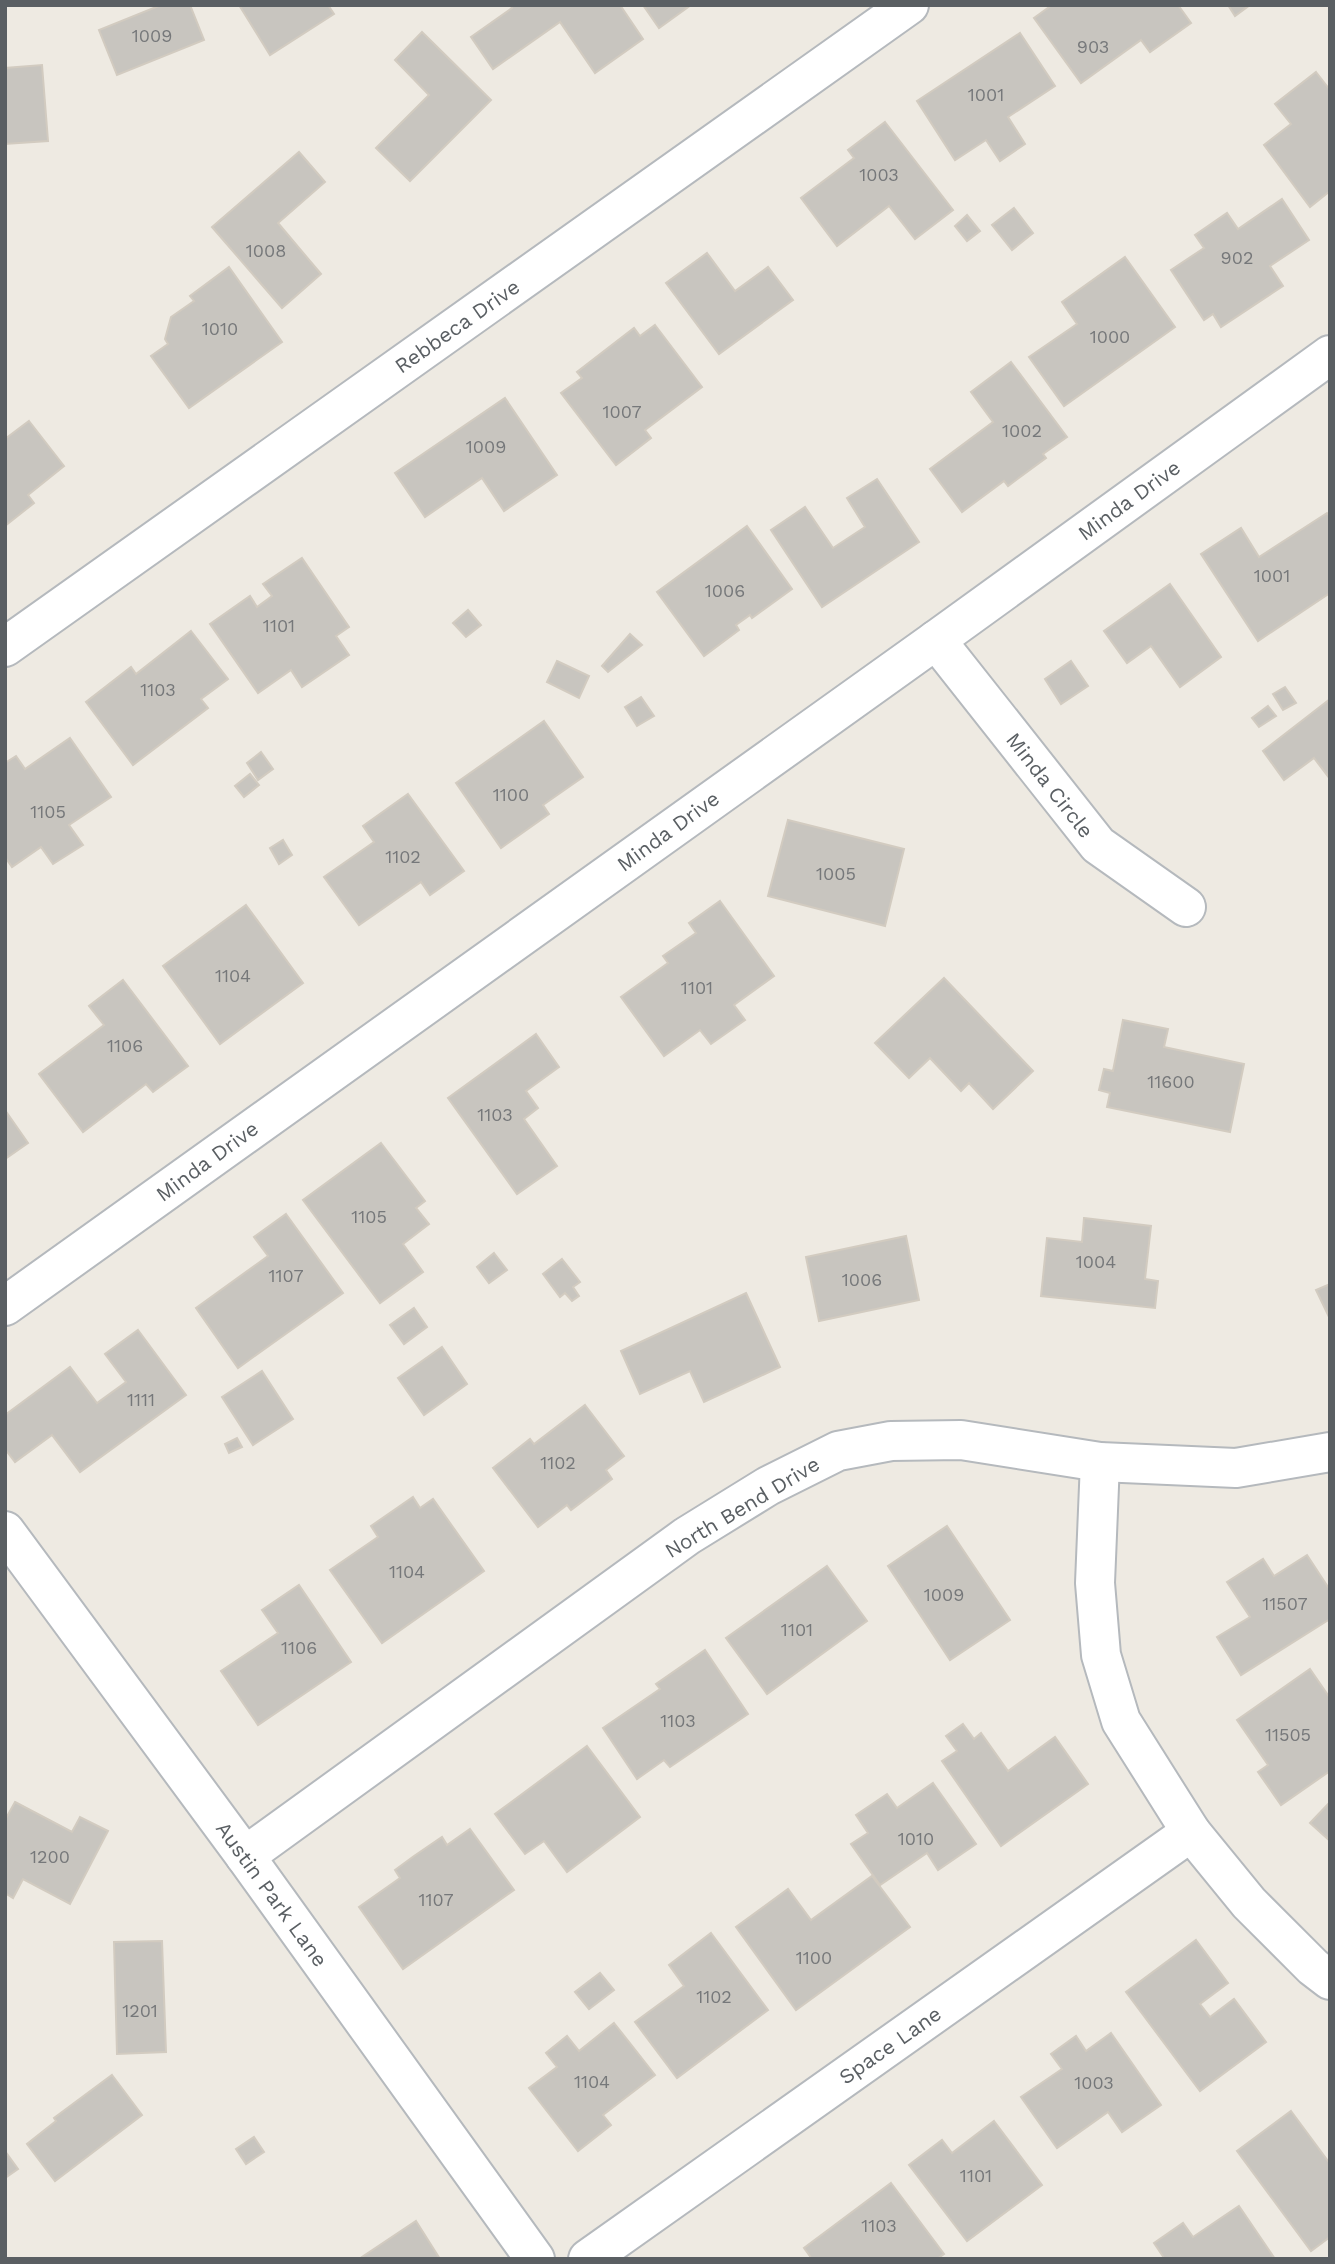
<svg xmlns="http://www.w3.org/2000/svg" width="1335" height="2264" font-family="'Work Sans',sans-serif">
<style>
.building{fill:#c8c5bf;stroke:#d2cbc0;stroke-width:2}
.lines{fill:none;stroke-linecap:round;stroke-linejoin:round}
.street-casing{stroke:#b5b9bd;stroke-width:42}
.street{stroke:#fff;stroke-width:38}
.labels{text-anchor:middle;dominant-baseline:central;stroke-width:7;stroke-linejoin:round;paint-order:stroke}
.number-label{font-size:18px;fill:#76787a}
.street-label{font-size:21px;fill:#5a5f63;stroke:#fff}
</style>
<rect width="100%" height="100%" fill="#eeeae2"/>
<g class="building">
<path d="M161,5H190L204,40L117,75L99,30Z"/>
<path d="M239,5H328L334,14L270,55Z"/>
<path d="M510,5H620L643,39L595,73L560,22L493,69L471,37L512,8Z"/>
<path d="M643,5H691L659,28Z"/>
<path d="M1052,5H1178L1191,23L1150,52L1141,40L1081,83L1034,18Z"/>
<path d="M1228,5H1250L1235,16Z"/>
<path d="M422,32L491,100L410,181L376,148L429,95L395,60Z"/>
<path d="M1020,33L1055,86L1008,117L1025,144L1000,161L986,140L955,160L917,101Z"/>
<path d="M42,65L48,141L5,144V68Z"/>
<path d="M1316,72L1330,90V191L1310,207L1264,145L1291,124L1275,104Z"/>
<path d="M885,122L953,210L915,239L889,206L837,246L801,198L854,158L848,150Z"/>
<path d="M299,152L325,182L278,223L321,274L282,308L212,227Z"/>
<path d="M1282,199L1309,240L1270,266L1283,286L1221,327L1213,314L1204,320L1171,270L1204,248L1195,235L1227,213L1238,229Z"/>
<path d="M1014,208L1033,233L1012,250L992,225Z"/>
<path d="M967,215L980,231L967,241L955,226Z"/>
<path d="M707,253L735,291L768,267L793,300L719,354L666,283Z"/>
<path d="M1125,257L1175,327L1064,406L1029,357L1077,324L1062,302Z"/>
<path d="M229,267L282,342L189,408L151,356L168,344L165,339L171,317L194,301L190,296Z"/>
<path d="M655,325L702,387L645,430L651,438L616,465L561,393L582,378L577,372L634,328L640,336Z"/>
<path d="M1011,362L1067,437L1043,454L1046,458L1008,486L1004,481L962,512L930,469L993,422L971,392Z"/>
<path d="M505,398L557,475L504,511L482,478L425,517L395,473Z"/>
<path d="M29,421L64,466L28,495L34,503L5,526V439Z"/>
<path d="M877,479L919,542L822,607L771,530L805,507L833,548L865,527L847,498Z"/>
<path d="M1327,513L1330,517V593L1258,641L1201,554L1241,528L1259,557Z"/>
<path d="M747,526L792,589L752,618L750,615L736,625L739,630L704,656L657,592Z"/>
<path d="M302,558L349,627L336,636L349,655L302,687L291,670L258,693L210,624L250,596L257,607L272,596L263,584Z"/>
<path d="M1170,584L1221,657L1180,687L1151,646L1127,663L1104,631Z"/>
<path d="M468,610L481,625L466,637L453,623Z"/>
<path d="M191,631L228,679L201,699L208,708L133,765L86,702L131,667L136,674Z"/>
<path d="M630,634L642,645L608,672L602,666Z"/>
<path d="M557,661L589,676L579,698L547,682Z"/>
<path d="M1071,661L1088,686L1061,704L1045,679Z"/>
<path d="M1285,687L1296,703L1283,710L1273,694Z"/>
<path d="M641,697L654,716L637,726L625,707Z"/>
<path d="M1330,699V779L1314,758L1284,780L1263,751Z"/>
<path d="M1268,706L1276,716L1259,727L1252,718Z"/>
<path d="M544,721L583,777L543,805L549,814L501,848L456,783Z"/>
<path d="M70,738L111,797L69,825L83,845L53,864L41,847L12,867L5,857V763L16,756L25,769Z"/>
<path d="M261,752L273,769L258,780L247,763Z"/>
<path d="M250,774L259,785L244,797L235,786Z"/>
<path d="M408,794L464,871L430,895L421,882L359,925L324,877L374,842L363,826Z"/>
<path d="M788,820L904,849L885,926L768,896Z"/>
<path d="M283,840L292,855L279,864L270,848Z"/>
<path d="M720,901L774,976L734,1005L745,1020L711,1044L700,1030L664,1056L621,997L668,963L663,956L696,933L689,923Z"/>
<path d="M246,905L303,983L220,1044L163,966Z"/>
<path d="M944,978L1033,1071L993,1109L969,1083L961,1091L930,1058L909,1078L875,1043Z"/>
<path d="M123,980L188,1066L153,1092L146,1084L83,1132L39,1074L104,1025L89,1006Z"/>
<path d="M1123,1020L1168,1029L1164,1047L1244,1064L1230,1132L1107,1107L1110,1093L1099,1090L1104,1069L1113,1071Z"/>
<path d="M536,1034L559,1067L526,1091L538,1108L524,1119L557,1166L517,1194L448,1098Z"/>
<path d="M5,1110L28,1143L5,1159Z"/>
<path d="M381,1143L425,1201L416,1208L429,1224L403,1244L423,1272L380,1303L303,1200Z"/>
<path d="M286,1214L343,1293L238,1368L196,1308L268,1256L254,1237Z"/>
<path d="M1084,1218L1151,1226L1145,1279L1158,1281L1155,1308L1041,1296L1047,1238L1082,1242Z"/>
<path d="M906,1236L919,1300L819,1321L806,1257Z"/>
<path d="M494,1253L507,1270L489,1283L477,1267Z"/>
<path d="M562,1259L580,1282L573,1287L579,1296L572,1301L565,1293L560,1297L543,1274Z"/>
<path d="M1330,1284V1319L1316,1290Z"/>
<path d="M746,1293L780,1367L704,1402L690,1371L640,1394L621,1351Z"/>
<path d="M414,1308L427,1327L404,1344L390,1325Z"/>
<path d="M138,1330L186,1395L80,1472L52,1435L15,1462L5,1449V1415L70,1367L97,1403L126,1382L105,1354Z"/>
<path d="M442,1347L467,1384L424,1415L398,1378Z"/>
<path d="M262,1371L293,1419L253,1445L222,1397Z"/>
<path d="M585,1405L624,1456L606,1470L612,1479L571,1510L567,1505L538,1527L493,1468L530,1439L534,1444Z"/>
<path d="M237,1438L242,1447L229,1453L225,1444Z"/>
<path d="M413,1497L420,1508L433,1499L484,1571L382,1643L330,1570L378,1537L371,1526Z"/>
<path d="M947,1526L1010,1620L950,1660L888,1566Z"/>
<path d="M1307,1555L1330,1590V1619L1241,1675L1217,1637L1250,1617L1227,1582L1263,1559L1274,1576Z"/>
<path d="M827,1566L867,1621L767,1694L726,1638Z"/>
<path d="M299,1585L351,1662L258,1725L221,1671L278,1633L262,1610Z"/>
<path d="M705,1650L748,1714L670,1767L664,1760L637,1779L603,1728L660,1689L656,1684Z"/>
<path d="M1310,1669L1330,1698V1771L1281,1805L1258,1772L1268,1765L1237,1720Z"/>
<path d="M963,1724L974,1739L981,1733L1008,1771L1055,1737L1088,1784L1001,1846L942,1761L957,1751L946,1736Z"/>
<path d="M587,1746L640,1817L567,1872L544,1841L525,1854L495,1814Z"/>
<path d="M933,1783L976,1844L938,1870L927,1853L880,1885L851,1844L868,1833L856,1815L887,1794L897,1808Z"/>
<path d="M15,1802L72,1832L80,1817L108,1831L70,1904L23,1879L13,1898L5,1893V1820Z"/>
<path d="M1330,1802V1841L1310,1823Z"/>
<path d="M470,1829L514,1890L403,1969L359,1907L400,1878L395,1870L414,1856L442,1837L447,1845Z"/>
<path d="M872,1876L910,1927L796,2010L736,1927L788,1889L811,1920Z"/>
<path d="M711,1933L768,2010L677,2078L635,2022L684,1986L669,1965Z"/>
<path d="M1196,1940L1228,1983L1200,2004L1210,2017L1234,1999L1266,2042L1200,2091L1126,1992Z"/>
<path d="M162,1941L166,2052L117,2054L114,1942Z"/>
<path d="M600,1973L614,1990L589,2009L575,1992Z"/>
<path d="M614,2023L655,2075L603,2115L611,2125L578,2151L529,2088L557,2067L546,2053L567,2036L579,2051Z"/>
<path d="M1111,2033L1161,2105L1122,2132L1108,2112L1057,2148L1021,2097L1062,2069L1051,2054L1076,2036L1086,2051Z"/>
<path d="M112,2075L142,2115L55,2181L27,2144L56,2121L54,2118Z"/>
<path d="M1291,2111L1328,2161L1330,2159V2237L1311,2251L1237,2151Z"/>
<path d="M994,2121L1042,2185L967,2241L909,2165L942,2140L952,2153Z"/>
<path d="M254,2137L264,2152L246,2164L236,2149Z"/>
<path d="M5,2151L18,2169L5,2178Z"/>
<path d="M891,2183L944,2254L937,2259H812L804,2248Z"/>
<path d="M1239,2206L1275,2259H1163L1164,2258L1154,2243L1183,2223L1193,2237Z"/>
<path d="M416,2221L440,2259H359Z"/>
</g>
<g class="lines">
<g class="street-casing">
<g id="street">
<path d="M936,640L1098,845L1186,907"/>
<path d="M5,647L909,5"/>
<path d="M5,1306L936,640L1330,355"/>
<path d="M1100,1462L1095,1583L1101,1655L1121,1721L1191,1832L1249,1903L1313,1967L1330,1980"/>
<path d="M5,1531L245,1856L535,2259"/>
<path d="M245,1856L687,1536L768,1486L838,1451L891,1441L961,1440L1100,1462L1236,1468L1330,1452"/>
<path d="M588,2259L1191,1832"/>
</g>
</g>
<use href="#street" class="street"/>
</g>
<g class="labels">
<g class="number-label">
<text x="152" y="35">1009</text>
<text x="1093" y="46">903</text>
<text x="986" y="94">1001</text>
<text x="879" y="174">1003</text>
<text x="266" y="250">1008</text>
<text x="1237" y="257">902</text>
<text x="220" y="328">1010</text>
<text x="1110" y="336">1000</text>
<text x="622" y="411">1007</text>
<text x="1022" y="430">1002</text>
<text x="486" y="446">1009</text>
<text x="1272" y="575">1001</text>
<text x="725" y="590">1006</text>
<text x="279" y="625">1101</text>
<text x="158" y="689">1103</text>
<text x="511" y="794">1100</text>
<text x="48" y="811">1105</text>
<text x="403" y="856">1102</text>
<text x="836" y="873">1005</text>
<text x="233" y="975">1104</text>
<text x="697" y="987">1101</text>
<text x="125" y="1045">1106</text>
<text x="1171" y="1081">11600</text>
<text x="495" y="1114">1103</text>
<text x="369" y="1216">1105</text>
<text x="1096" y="1261">1004</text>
<text x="286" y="1275">1107</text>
<text x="862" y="1279">1006</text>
<text x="141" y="1399">1111</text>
<text x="558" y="1462">1102</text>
<text x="407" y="1571">1104</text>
<text x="944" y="1594">1009</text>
<text x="1285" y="1603">11507</text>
<text x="797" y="1629">1101</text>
<text x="299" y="1647">1106</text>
<text x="678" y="1720">1103</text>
<text x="1288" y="1734">11505</text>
<text x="916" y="1838">1010</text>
<text x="50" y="1856">1200</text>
<text x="436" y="1899">1107</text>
<text x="814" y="1957">1100</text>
<text x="714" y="1996">1102</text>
<text x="140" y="2010">1201</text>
<text x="592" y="2081">1104</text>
<text x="1094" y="2082">1003</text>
<text x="976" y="2175">1101</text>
<text x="879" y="2225">1103</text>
</g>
<g class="street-label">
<text transform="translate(457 326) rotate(-35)">Rebbeca Drive</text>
<text transform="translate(1129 500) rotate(-36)">Minda Drive</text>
<text transform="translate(1050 785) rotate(52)">Minda Circle</text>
<text transform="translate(668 831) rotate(-36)">Minda Drive</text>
<text transform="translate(207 1161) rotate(-36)">Minda Drive</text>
<text transform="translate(742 1507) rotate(-31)">North Bend Drive</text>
<text transform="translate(272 1894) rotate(54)">Austin Park Lane</text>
<text transform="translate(890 2045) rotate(-35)">Space Lane</text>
</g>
</g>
<rect width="1335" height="2264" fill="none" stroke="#5a5f63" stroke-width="14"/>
</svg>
